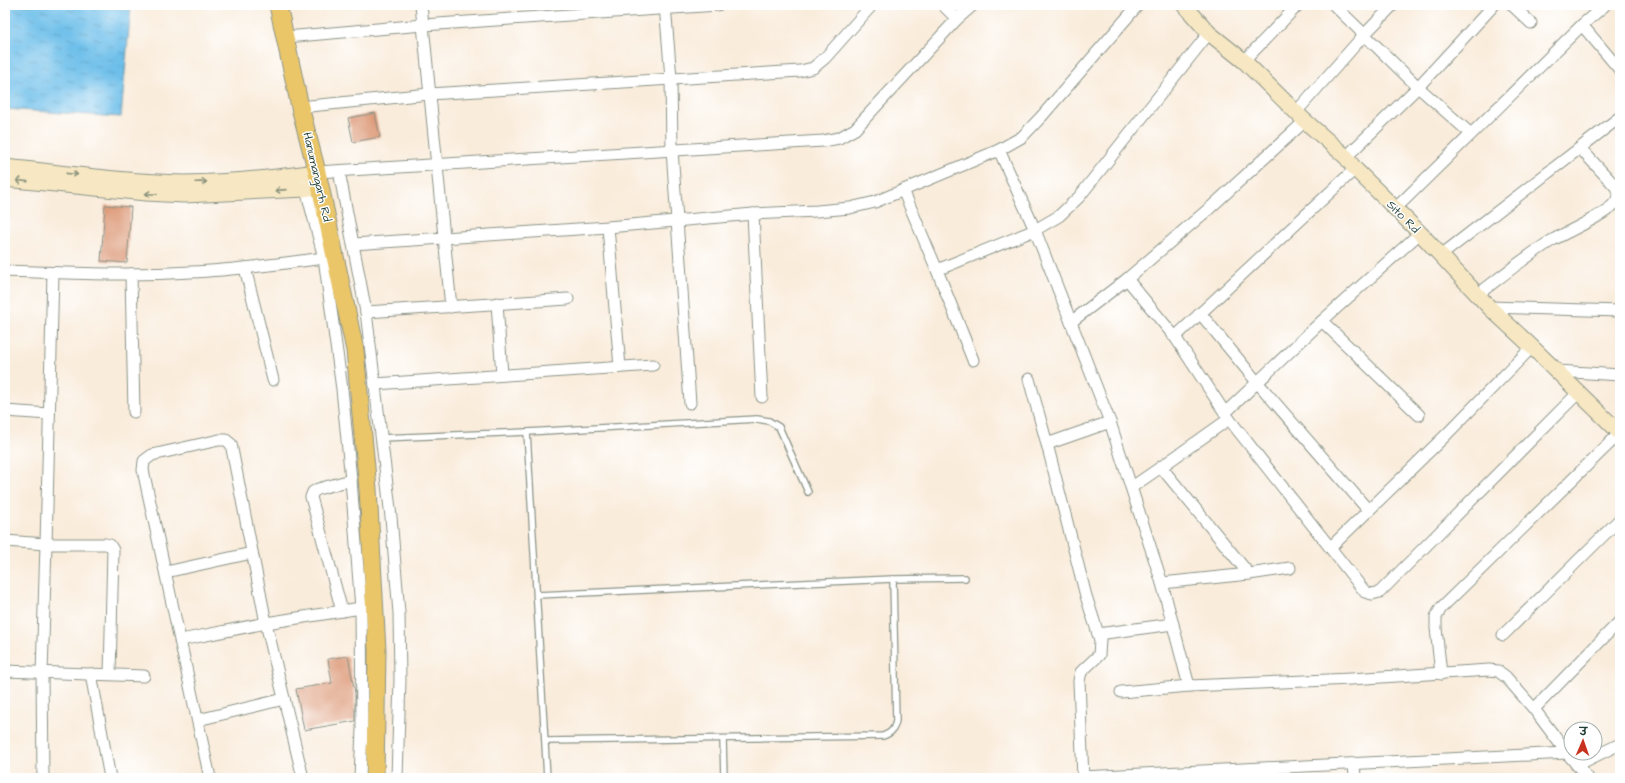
<svg xmlns="http://www.w3.org/2000/svg" width="1625" height="783" font-family="'Architects Daughter','Playpen Sans Deva',sans-serif">
<style>
.water{fill:url(#water-ripples);stroke:#467e8f}
.building{fill:#dd9a78}
.lines{fill:none;stroke-linecap:round;stroke-linejoin:round}
.lane-casing{stroke:#8c9488;stroke-width:8}
.street-casing{stroke:#8c9488;stroke-width:13}
.secondary-casing{stroke:#8c9488;stroke-width:17}
.primary-casing{stroke:#8c9488;stroke-width:19}
.lane{stroke:#fff;stroke-width:5.5}
.street{stroke:#fff;stroke-width:11}
.secondary{stroke:#f7e8c3;stroke-width:15}
.primary{stroke:#eac669;stroke-width:17}
.oneway{stroke:#8b927c}
.labels{text-anchor:middle;dominant-baseline:central;stroke-width:3;stroke-linejoin:round;paint-order:stroke}
.street-label{font-size:12px;fill:#1f3d34;stroke:#fff}
</style>
<defs>
<pattern id="water-ripples" width="26" height="14" patternUnits="userSpaceOnUse"><rect width="26" height="14" fill="#6ebfea"/><path d="M2 4q2-2 4 0t4 0M15 11q2-2 4 0t4 0" fill="none" stroke="#5a9cbe"/></pattern>
</defs>
<rect width="100%" height="100%" fill="#fff"/>
<filter id="ink" filterUnits="userSpaceOnUse"><feTurbulence type="fractalNoise" baseFrequency=".025" numOctaves="2"/><feDisplacementMap in="SourceGraphic" scale="8" xChannelSelector="R" yChannelSelector="G"/><feConvolveMatrix kernelMatrix="1 2 1 2 8 2 1 2 1" color-interpolation-filters="sRGB"/></filter>
<filter id="wash" filterUnits="userSpaceOnUse"><feTurbulence type="fractalNoise" baseFrequency=".012" numOctaves="4" result="noise"/><feDisplacementMap in="SourceGraphic" scale="16" xChannelSelector="R" yChannelSelector="G"/><feGaussianBlur stdDeviation="0.9" result="paint"/><feColorMatrix in="noise" values="0 0 0 0 0 0 0 0 0 0 0 0 0 0 0 0 0 1.4 0 .05"/><feComposite in="paint" operator="in"/></filter>
<g filter="url(#wash)">
<rect width="100%" height="100%" fill="#f9ecdb"/>
<path class="water" d="M5,5H131L121,117L5,109Z"/>
<g id="blocks">
<g class="building">
<path d="M375,113L380,137L353,142L348,118Z"/>
<path d="M105,205L131,207L127,263L101,261Z"/>
<path d="M348,656L355,693V721L304,730L296,689L332,683L328,659Z"/>
</g>
</g>
</g>
<g filter="url(#ink)">
<use href="#blocks" fill-opacity="0" stroke="#8c9488" stroke-width="1"/>
<g class="lines">
<g class="lane-casing">
<g id="lane">
<path d="M527,432L547,778"/>
<path d="M381,438L527,432L757,419L769,421L779,427L808,492"/>
<path d="M537,595L893,579L965,578"/>
<path d="M723,739L724,778"/>
<path d="M546,741L883,736C891,733 894,730 896,721L893,579"/>
</g>
</g>
<g class="street-casing">
<g id="street">
<path d="M421,5L451,307"/>
<path d="M665,5L671,78L672,150L690,403"/>
<path d="M943,5L957,19"/>
<path d="M1334,5L1418,87L1471,134"/>
<path d="M1512,5L1531,23"/>
<path d="M1605,5L1582,25L1620,70"/>
<path d="M286,37L423,25L718,5"/>
<path d="M1244,61L1298,5"/>
<path d="M300,107L429,94L800,71L813,68L825,58L872,5"/>
<path d="M1296,112L1364,35L1393,5"/>
<path d="M999,150L1035,230L1110,422L1162,583L1189,686L1351,679L1489,670L1498,671L1506,677L1534,709L1567,753L1588,778"/>
<path d="M1346,157L1418,87L1494,5"/>
<path d="M339,171L366,312L391,517L399,613L400,680L397,778"/>
<path d="M317,172L823,141L839,138L855,129L957,19L973,5"/>
<path d="M304,181L324,258L342,389L351,480L361,608L362,729L360,778"/>
<path d="M903,190L937,270L1035,230L1059,216L1079,197L1209,33"/>
<path d="M1395,209L1582,25"/>
<path d="M753,214L762,397"/>
<path d="M608,227L620,367"/>
<path d="M353,244L608,227L753,214L817,211L850,208L875,202L999,150L1022,137L1042,116L1138,5"/>
<path d="M1440,256L1620,117"/>
<path d="M245,268L273,380"/>
<path d="M937,270L973,360"/>
<path d="M5,271C67,273 129,276 191,272C235,270 280,264 324,258"/>
<path d="M131,274L134,412"/>
<path d="M1127,279L1175,337L1229,419L1365,592L1372,594L1380,592L1579,392"/>
<path d="M1477,295C1501,277 1525,257 1551,241C1568,231 1602,217 1614,204C1619,198 1619,194 1616,187L1580,148"/>
<path d="M497,303L502,375"/>
<path d="M1489,307L1620,311"/>
<path d="M366,312L568,299"/>
<path d="M1200,313L1257,382L1369,511"/>
<path d="M1322,321L1419,415"/>
<path d="M1071,322L1127,279L1211,207L1305,121"/>
<path d="M1175,337L1355,169"/>
<path d="M1557,371L1620,375"/>
<path d="M1029,379L1047,444L1086,596L1100,640L1099,655L1081,672L1079,681L1083,778"/>
<path d="M375,384L653,365"/>
<path d="M5,411L49,414"/>
<path d="M1225,413L1322,321L1420,233"/>
<path d="M1047,444L1110,422"/>
<path d="M1161,467L1229,419"/>
<path d="M1132,487L1161,467L1249,574"/>
<path d="M5,541L46,544H105L110,545L113,550L110,674"/>
<path d="M1331,547L1446,435L1532,347"/>
<path d="M166,572L252,553"/>
<path d="M1162,583L1249,574L1290,568"/>
<path d="M342,611L311,497L313,492L318,489L351,480"/>
<path d="M1098,634L1173,624"/>
<path d="M1503,635L1620,519"/>
<path d="M181,640L266,623L361,608"/>
<path d="M5,671L144,676"/>
<path d="M91,674L110,778"/>
<path d="M1441,674L1436,628V617L1441,608L1620,433"/>
<path d="M1121,692L1189,686"/>
<path d="M1534,709L1620,621"/>
<path d="M198,720L284,699"/>
<path d="M1354,763L1355,778"/>
<path d="M1577,765L1620,744"/>
<path d="M1082,777L1567,753"/>
<path d="M43,778L42,673L46,544L53,273"/>
<path d="M210,778L143,470L144,461L152,455L219,440H226L231,444L266,623L303,778"/>
</g>
</g>
<g class="secondary-casing">
<g id="secondary">
<path d="M1184,5L1209,33L1244,61L1305,121L1346,157L1355,169L1420,233L1489,307L1532,347L1620,433"/>
<path d="M5,167C64,173 124,182 184,183C228,183 273,178 317,172"/>
<path d="M5,179L146,193L184,195L305,189L320,186"/>
</g>
</g>
<g class="primary-casing">
<path id="primary" d="M278,5L300,107L317,172L355,350L368,489L377,650L375,778"/>
</g>
<use href="#lane" class="lane"/>
<use href="#street" class="street"/>
<use href="#secondary" class="secondary"/>
<use href="#primary" class="primary"/>
</g>
<defs><path id="oneway-shaft" d="M-6 0H5M1.5-3L5.5 0L1.5 3" fill="none" stroke-width="1.6" stroke-linecap="round" stroke-linejoin="round"/></defs>
<g class="oneway">
<use href="#oneway-shaft" transform="translate(72 174) rotate(6)"/>
<use href="#oneway-shaft" transform="translate(22 181) rotate(-174)"/>
<use href="#oneway-shaft" transform="translate(201 182) rotate(-2)"/>
<use href="#oneway-shaft" transform="translate(281 190) rotate(176)"/>
<use href="#oneway-shaft" transform="translate(151 194) rotate(-177)"/>
</g>
</g>
<g class="labels">
<g class="street-label">
<text transform="translate(317 177) rotate(77)">Hanumangarh Rd</text>
<text transform="translate(1403 217) rotate(45)">Sito Rd</text>
</g>
</g>
<rect width="1625" height="783" fill="none" stroke="#fff" stroke-width="20"/>
<g transform="translate(1583 741) rotate(2)"><circle r="19" fill="#ffffff" stroke="#a5b1ae"/>
<path d="M0-3L7 15L0 10L-7 15Z" fill="#c8321e"/>
<text y="-6" font-size="11" font-weight="bold" text-anchor="middle" fill="#1f3d34">उ</text>
</g>
</svg>
